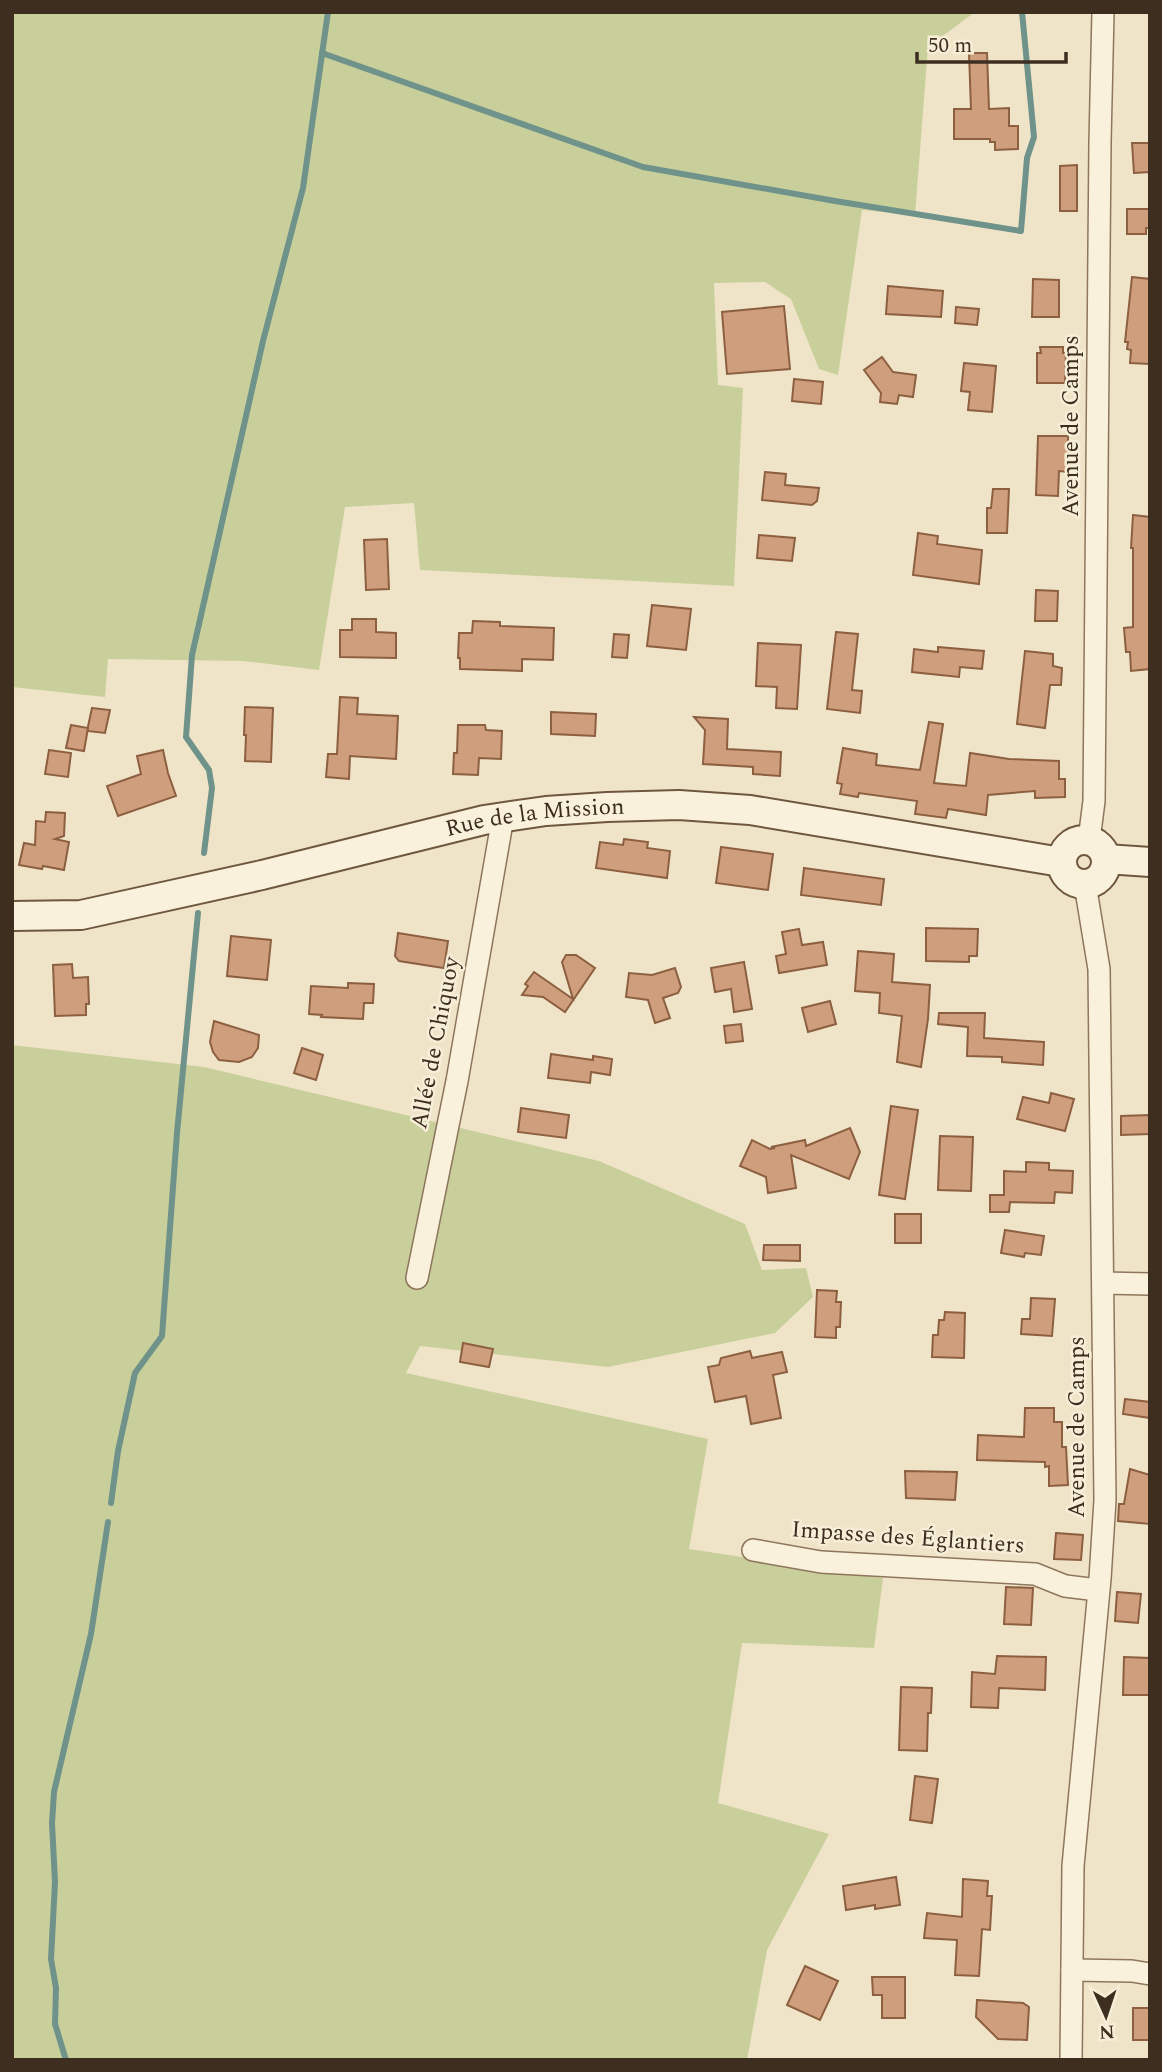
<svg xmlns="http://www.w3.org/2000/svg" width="1162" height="2072" font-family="Spectral,serif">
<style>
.green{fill:#c9cf9b}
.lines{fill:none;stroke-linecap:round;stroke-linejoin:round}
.stream{stroke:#6f938a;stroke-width:6}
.building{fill:#cf9f7d;stroke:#8d5f41;stroke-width:2}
.minor-casing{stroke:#8d765c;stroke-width:24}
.secondary-casing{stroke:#6f573f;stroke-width:32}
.minor{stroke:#faf1dc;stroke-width:21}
.secondary{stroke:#faf1dc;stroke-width:28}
.labels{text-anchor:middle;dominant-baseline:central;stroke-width:5;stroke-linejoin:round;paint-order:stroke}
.street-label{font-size:23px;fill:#3d2e20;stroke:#f7eed8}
</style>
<rect width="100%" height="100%" fill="#f0e4c8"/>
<g class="green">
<path d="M12,12H975L928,47L915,215L862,210L838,375L819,369L791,299L765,282L714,283L718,385L743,388L734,586L420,570L414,503L345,507L319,670L243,661L108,659L105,697L12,687Z"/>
<path d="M12,1045L204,1067L599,1161L745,1224L762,1270L806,1268L813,1297L775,1333L608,1367L420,1346L406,1373L708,1439L689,1549L883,1578L874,1648L742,1643L718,1803L829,1834L767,1950L747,2060H12Z"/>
</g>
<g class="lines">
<g class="stream">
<path d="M322,53L643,167L835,201L1021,231L1027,158L1034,137L1022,12"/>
<path d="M204,853L212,788L209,770L186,737L192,655L263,341L303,188L328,12"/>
<path d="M111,1503L118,1451L135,1373L162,1336L177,1133L198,913"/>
<path d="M66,2060L55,2024L56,1988L51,1959L55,1882L52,1823L54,1792L91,1634L108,1522"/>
</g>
</g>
<g class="building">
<path d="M969,53H987L989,109L1009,108V126H1018V149L995,150V142H990V139H954V109H971Z"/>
<path d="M1132,143H1150V172L1134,173Z"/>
<path d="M1077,165V211H1060V166Z"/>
<path d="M1127,209H1150V228H1146V234H1127Z"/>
<path d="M1132,277L1150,279V364L1130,363L1131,350L1127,349L1128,342H1125Z"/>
<path d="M1033,279L1059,280V317H1032Z"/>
<path d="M888,286L943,291L941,317L886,314Z"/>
<path d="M784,306L790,369L727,374L722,312Z"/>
<path d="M956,307L979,309L977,325L955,323Z"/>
<path d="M1040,347H1063V353H1066L1065,383H1037V353H1041Z"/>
<path d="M882,357L893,372L916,375L913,397L899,395L897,404L880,402L881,393L864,370Z"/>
<path d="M964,363L996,366L992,412L968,410L970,392L961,391Z"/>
<path d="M794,379L823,382L821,404L792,401Z"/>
<path d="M1038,436H1068V472L1059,471L1058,496L1036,495Z"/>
<path d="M765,472L786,474L785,485L819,488L817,501L812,505L762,500Z"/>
<path d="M993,489H1009L1007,533H987V508H991Z"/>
<path d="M1133,515L1150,517V669L1131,671L1130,652H1126L1124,628L1133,627V548H1131Z"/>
<path d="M918,533L938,536L937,544L982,550L979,584L913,575Z"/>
<path d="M759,535L795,538L792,561L757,558Z"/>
<path d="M387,539L389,589L366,590L364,540Z"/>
<path d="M1036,590L1058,591L1057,621H1035Z"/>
<path d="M652,605L691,609L686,650L647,646Z"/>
<path d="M352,619H376V632L396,633V658L340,657V630H352Z"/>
<path d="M473,621L500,622V626L554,628L553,660L522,659V671L460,669V658H458L459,633H472Z"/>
<path d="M836,632L858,634L852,690L862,691L860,713L827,709Z"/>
<path d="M614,634L629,635L627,658L612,657Z"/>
<path d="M758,643L801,645L797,709L776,708L777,687L756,686Z"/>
<path d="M938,647L984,651L982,669L960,667L959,677L912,672L914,649L938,652Z"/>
<path d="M1025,651L1053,654V666L1062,668L1061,685H1050L1045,728L1017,724Z"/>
<path d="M340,697L358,698L357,714L398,716L396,759L350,756L349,779L326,777L328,754H337Z"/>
<path d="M245,707L273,708L271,762L245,761L246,735H244Z"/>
<path d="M92,708L110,710L105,733L87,731Z"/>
<path d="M551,712L596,714L595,736L551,734Z"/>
<path d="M694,717L728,719L727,749L781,752L780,776L753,774V767L703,764L705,730Z"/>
<path d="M929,722L943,724L934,783L966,786L970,753L1009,759L1059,761V779H1065V797L1035,798V791L988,795L986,815L948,809L946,818L915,814L917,801L859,793L858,797L840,794L842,784L837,783L843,748L877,754L876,765L920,770Z"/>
<path d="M71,725L88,728L84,751L66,748Z"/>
<path d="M458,725H485L486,730L502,731L501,759L479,758L478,775L453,774L454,753H457Z"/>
<path d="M49,750L71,753L68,777L45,774Z"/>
<path d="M163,750L168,773L176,796L118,816L107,786L141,774L137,756Z"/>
<path d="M46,812L65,813L64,836L55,839L69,842L64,870L43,866L42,869L19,865L24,843L35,845L36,821L45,822Z"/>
<path d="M624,839L648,842L647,848L670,851L667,878L596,868L600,842L623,845Z"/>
<path d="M721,847L773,854L768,890L716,883Z"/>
<path d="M804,868L884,879L881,905L801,895Z"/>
<path d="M926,928L978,929L977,956H969V962L926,961Z"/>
<path d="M799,929L802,945L823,942L827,965L779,973L776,956L786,954L782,932Z"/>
<path d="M398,933L448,941L444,968L399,961L395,956Z"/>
<path d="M231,936L271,940L267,980L227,976Z"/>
<path d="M858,951L894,954L892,982L930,985L928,1019L921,1067L897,1062L902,1016L879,1013L880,993L855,991Z"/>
<path d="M566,955H576L595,968L565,1012L543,997L522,995L528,986L525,984L534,972L573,999L562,962Z"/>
<path d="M744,962L752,1009L734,1012L731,989L715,992L711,968Z"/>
<path d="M72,964L73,978L88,977L89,1004H86V1015L55,1016L53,965Z"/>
<path d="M675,968L681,987L678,993L663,998L670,1018L655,1023L648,1000L626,997L629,973L652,975Z"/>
<path d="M348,983L374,984L373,1003H364L363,1019L321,1017L322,1015L309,1014L311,986L348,988Z"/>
<path d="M830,1001L836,1024L808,1032L802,1008Z"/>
<path d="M939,1013H985L984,1038L1044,1042L1043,1065L1002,1062V1057L967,1056L968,1027L938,1024Z"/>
<path d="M214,1021L259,1035L258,1048L252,1057L239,1062L219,1060L213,1052L210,1042Z"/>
<path d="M741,1024L743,1041L726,1043L724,1026Z"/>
<path d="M302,1048L323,1055L316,1080L294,1073Z"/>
<path d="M551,1054L593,1060V1056L612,1059L610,1075L591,1072L590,1083L548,1078Z"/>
<path d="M1051,1093L1074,1099L1065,1131L1017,1119L1023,1097L1049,1103Z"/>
<path d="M891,1106L918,1110L905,1199L879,1195Z"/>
<path d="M521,1108L569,1115L566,1138L518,1132Z"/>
<path d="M1150,1115V1134L1121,1135V1116Z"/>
<path d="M850,1128L860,1152L849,1179L791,1155L796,1188L768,1193L766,1177L740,1166L752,1140L770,1149L775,1148L771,1147L805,1140L806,1146Z"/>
<path d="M940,1136L973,1137L971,1191L938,1190Z"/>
<path d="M1026,1162L1049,1163V1170L1073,1171L1072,1193L1055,1192L1054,1203L1010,1202L1009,1212H990V1195H1004V1171L1026,1172Z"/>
<rect x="895" y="1214" width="26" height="29"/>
<path d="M1005,1230L1044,1236L1041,1255L1025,1253L1024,1257L1001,1253Z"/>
<path d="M764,1245H800V1261L763,1260Z"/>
<path d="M817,1290L837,1291L836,1302H841L840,1327H836V1338L815,1337Z"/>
<path d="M1031,1298L1055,1299L1052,1336L1021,1334L1022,1319H1030Z"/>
<path d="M945,1312L965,1313L964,1358L932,1357L933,1335H938L939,1320H944Z"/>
<path d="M463,1343L493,1349L489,1367L460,1362Z"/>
<path d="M750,1351L752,1358L782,1352L787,1372L773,1375L781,1418L751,1424L746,1396L715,1402L708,1367L719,1365L721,1358Z"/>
<path d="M1125,1399L1150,1402V1418L1123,1414Z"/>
<path d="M1025,1408H1054V1422H1062V1447H1066L1068,1485L1049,1486V1466L1045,1467V1462L977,1460L978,1435L1024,1437Z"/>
<path d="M1130,1469L1150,1475V1524L1118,1521L1119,1504H1124Z"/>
<path d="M905,1471L957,1472L955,1500L906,1498Z"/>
<path d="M1056,1533L1083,1535L1081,1560L1054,1559Z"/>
<path d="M1006,1587L1033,1588L1031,1625L1004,1624Z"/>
<path d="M1117,1592L1141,1594L1138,1623L1115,1621Z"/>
<path d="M997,1656L1046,1657L1045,1690L999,1688L998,1708L971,1707L972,1672L995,1674Z"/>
<path d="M1124,1657L1150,1658V1695H1123Z"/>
<path d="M901,1687L932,1688L931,1713H928L927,1751L899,1750Z"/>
<path d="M915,1776L938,1779L932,1823L910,1820Z"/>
<path d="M896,1877L900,1905L875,1909V1905L846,1910L843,1886Z"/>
<path d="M963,1879L988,1881L987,1896H992L990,1930L982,1929L979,1976L955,1975L957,1940L924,1938L927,1913L962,1917Z"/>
<path d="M805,1966L838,1981L820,2020L787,2005Z"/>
<path d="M872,1977H905V2018H882V1995H873Z"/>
<path d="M977,2000L1023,2003L1029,2007L1027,2040L998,2039L976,2017Z"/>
<rect x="1133" y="2008" width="17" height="32"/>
</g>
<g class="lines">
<g class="minor-casing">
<g id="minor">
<path d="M1089,840L1094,801L1100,142L1103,12"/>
<path d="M417,1278L457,1081L503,817"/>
<path d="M1103,1283L1150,1284"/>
<path d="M753,1550L821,1562L1035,1574L1065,1586L1098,1590"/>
<path d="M1072,1970L1132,1971L1150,1974"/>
<path d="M1071,2060L1073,1866L1100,1579L1105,1500L1099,969L1085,884"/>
</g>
</g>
<g class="secondary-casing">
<g id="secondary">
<circle cx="1084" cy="862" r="22"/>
<path d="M1106,859L1150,862"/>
<path id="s1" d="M12,916L81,915L262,875L484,820L546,811L607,807L679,805L750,810L1061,862"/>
</g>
</g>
<use href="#minor" class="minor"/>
<use href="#secondary" class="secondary"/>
</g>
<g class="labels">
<g class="street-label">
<text transform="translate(1071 426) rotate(-90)">Avenue de Camps</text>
<text stroke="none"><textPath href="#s1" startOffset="534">Rue de la Mission</textPath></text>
<text transform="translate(436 1043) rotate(-79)">Allée de Chiquoy</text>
<text transform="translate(1077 1427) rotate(-90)">Avenue de Camps</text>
<text transform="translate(908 1538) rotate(4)">Impasse des Églantiers</text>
</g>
</g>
<rect width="1162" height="2072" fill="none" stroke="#3d2e20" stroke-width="28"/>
<g transform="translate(1106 2016) rotate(177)" stroke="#f7eed8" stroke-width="5" paint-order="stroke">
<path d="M0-5L12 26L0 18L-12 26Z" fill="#3d2e20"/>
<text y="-10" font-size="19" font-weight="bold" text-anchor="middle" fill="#3d2e20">N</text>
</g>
<path d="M917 52v10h149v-10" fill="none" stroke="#3d2e20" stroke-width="3.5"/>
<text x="928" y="52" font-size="21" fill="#3d2e20" stroke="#f7eed8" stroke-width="5" paint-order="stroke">50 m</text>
</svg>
